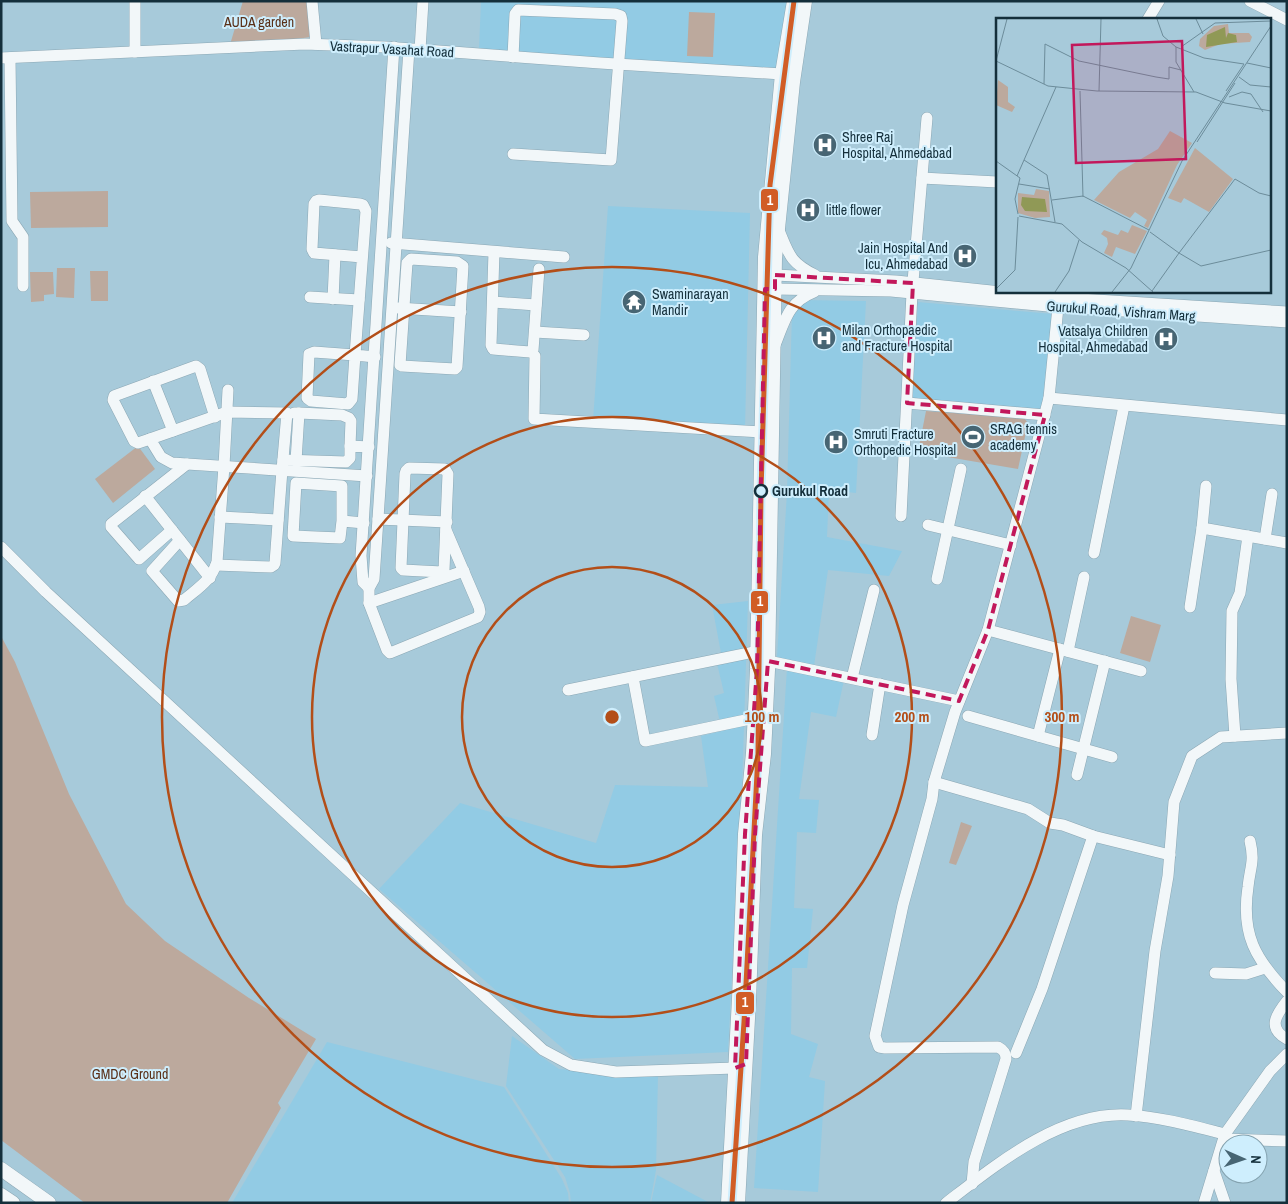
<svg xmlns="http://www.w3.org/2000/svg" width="1288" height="1204" font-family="'Archivo Narrow',sans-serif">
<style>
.built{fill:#92cbe4}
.green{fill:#bca99d}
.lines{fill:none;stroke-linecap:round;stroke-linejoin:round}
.minor-casing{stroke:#8ba7b4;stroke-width:12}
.major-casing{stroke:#8ba7b4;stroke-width:15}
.minor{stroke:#f2f7f9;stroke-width:11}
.major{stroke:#f2f7f9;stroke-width:14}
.metro-1-casing{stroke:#ceeefd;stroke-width:9}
.metro-1{stroke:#d15d26;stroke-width:5}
.marked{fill:none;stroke:#c2185b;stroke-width:4;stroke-dasharray:10 6;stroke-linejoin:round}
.ring{fill:none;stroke:#b34e18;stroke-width:2.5}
.stop-dot{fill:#ceeefd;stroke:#142f3b;stroke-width:2.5}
.labels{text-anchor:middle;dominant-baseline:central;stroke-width:4;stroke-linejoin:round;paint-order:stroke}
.park-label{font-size:14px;fill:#5a3018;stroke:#ceeefd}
.street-label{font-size:14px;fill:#142f3b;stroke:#ceeefd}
.poi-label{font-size:14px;fill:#142f3b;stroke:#ceeefd;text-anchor:start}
.stop-label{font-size:14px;font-weight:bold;fill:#142f3b;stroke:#ceeefd;text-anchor:start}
.inset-road{fill:none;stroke:#6c8c9a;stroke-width:1}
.view{fill:#c2185b;fill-opacity:0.15;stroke:#c2185b;stroke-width:2.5}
.inset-edge{fill:none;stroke:#142f3b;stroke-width:2.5}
.centre{fill:#b34e18;stroke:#ceeefd;stroke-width:2.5}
.ring-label{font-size:15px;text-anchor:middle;font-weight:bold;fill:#b34e18;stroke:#ceeefd;stroke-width:4;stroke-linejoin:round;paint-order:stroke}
.line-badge{stroke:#ceeefd;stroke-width:2}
.badge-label{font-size:14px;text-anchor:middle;font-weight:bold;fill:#fff}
</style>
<rect width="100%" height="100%" fill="#a7cada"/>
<g class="built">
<path d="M481,1H789L778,70L479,49Z"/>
<path d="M608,206L750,213L745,429L593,421Z"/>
<path d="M801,300L866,301L856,493L829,490L827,537L902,551L889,576L828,570L814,666L777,657L787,492L792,312Z"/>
<path d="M918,302L1053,314L1041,412L912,401Z"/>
<path d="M748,601L742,788L728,1052L575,1059L379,889L460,803L596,843L615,785L708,787L701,736L722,731L714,696L724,693L715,655L721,653L712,605Z"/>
<path d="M787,668L844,680L836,717L811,712L799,799L819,800L816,833L797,832L794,908L813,909L807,968H792L791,1034L818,1044L809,1077L825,1081L818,1192L754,1188Z"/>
<path d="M512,1036L559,1069L616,1074H658L656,1170L650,1203H571L570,1193L565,1177L506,1086Z"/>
<path d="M327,1042L504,1087L562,1179L568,1193L569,1203H232Z"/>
<path d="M657,1175L710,1203H651Z"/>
</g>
<g class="green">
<path d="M243,1H312L318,36L229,48Z"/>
<path d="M689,12L715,13L713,57L687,56Z"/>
<path d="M108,191V227L31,228L30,192Z"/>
<path d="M57,268H75L74,298L56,297Z"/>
<path d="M90,271H108V301H91Z"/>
<path d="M30,272H53L54,294L44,295V301L31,302Z"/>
<path d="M926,411L1024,418L1028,423L1018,469L918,452Z"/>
<path d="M138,446L155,469L113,503L95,479Z"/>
<path d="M1131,616L1161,625L1150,662L1120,653Z"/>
<path d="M1,636L15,662L69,794L126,904L165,941L249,998L316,1039L278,1103L281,1108L227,1203H85L1,1140Z"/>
<path d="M961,822L972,826L956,865L949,863Z"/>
</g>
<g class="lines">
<g class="minor-casing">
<g id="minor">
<path d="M135,1V52"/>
<path d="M312,1L316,44"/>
<path d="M1250,1L1287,20"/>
<path d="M1148,19L1159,1"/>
<path d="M409,49L374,579L369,588V603L387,650L390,653L478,617L480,612L479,607L446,530"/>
<path d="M420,50L423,1"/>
<path d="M1,58L305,44L385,47L600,63L782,74"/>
<path d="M10,58L12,221L23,237V286"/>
<path d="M513,154L611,160L622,21L621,16L615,14L518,10L515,14L513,57"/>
<path d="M922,178L997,182"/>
<path d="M778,228C789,254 789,262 815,275"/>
<path d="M391,243L564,257"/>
<path d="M494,252L491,345L493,349L530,352L533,350L539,269"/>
<path d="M362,257L314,253L312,249L314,204L316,201L319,200L360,204L363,205L366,211L355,355L314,352L309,354L307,398L311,401L348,404L352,399L355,355L375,357"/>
<path d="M411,259L457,262L463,266L457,367L455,369L402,366L400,365L407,263Z"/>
<path d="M775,275L896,281L1048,297L1287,312"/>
<path d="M775,289L891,291L1048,306L1287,322"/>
<path d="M310,297L359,300"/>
<path d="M333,299L335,255"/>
<path d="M493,302L536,305"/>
<path d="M398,308L461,312"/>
<path d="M535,332L584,335"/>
<path d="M775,345C785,321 787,303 814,292"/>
<path d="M535,356L534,419L762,432"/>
<path d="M153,381L173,431"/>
<path d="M1049,398L1287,420"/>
<path d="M907,403L1045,415"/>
<path d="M294,413H299L296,461"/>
<path d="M299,413L342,415L349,418L351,421L350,446"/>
<path d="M150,439L138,443L134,441L113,400L114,396L196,366L200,369L215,417"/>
<path d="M283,460L346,462L350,458V446L369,447"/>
<path d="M409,468L445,469L448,474L444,570L442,572L403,570L401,568L405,474L406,471Z"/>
<path d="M145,496L210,578"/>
<path d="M901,516L912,293L927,118"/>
<path d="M220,517L278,520"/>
<path d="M378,519L447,522"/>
<path d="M342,521V486L296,483L293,536L340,538L342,521L364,523"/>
<path d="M928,525L1011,545"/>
<path d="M1202,528L1287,543"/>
<path d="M172,530L139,559L111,527V524L187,464"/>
<path d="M1265,539L1272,494"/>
<path d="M180,540L152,571L178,601L184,600C198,588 211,581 217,562L224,466L228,390"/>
<path d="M1,547L46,592L543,1050L571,1065L616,1072L735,1068L742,1065"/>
<path d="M1094,553L1124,406"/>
<path d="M216,565L271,567L274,565L275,563L282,470L287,413L227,412L150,439L161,457L172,463L367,476"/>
<path d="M937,579L961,469"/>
<path d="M369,588L363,582L361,556L394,47"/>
<path d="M369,603L464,571"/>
<path d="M1190,607L1202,528L1206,486"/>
<path d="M988,630L1141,671"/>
<path d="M1068,651L1084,577"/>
<path d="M768,661L959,701"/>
<path d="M633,677L645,741L755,718"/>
<path d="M852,678L874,590"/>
<path d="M568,690L764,650"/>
<path d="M968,716L1112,757"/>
<path d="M872,735L880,684"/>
<path d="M1038,736L1060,649"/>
<path d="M1235,736L1231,679L1232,611L1240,593L1248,536"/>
<path d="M1077,775L1105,661"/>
<path d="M934,782L1028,809L1050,823L1063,825L1093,836L1170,855"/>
<path d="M1250,841C1255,862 1250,867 1248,887C1241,934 1255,959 1287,992"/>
<path d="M1215,973L1246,974L1265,968"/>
<path d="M1287,1001C1276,1015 1267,1028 1287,1039"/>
<path d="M1016,1053L1042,989L1093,836"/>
<path d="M1136,1116L1155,951L1168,876L1174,802L1192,756L1221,737L1287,733"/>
<path d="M1224,1139L1287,1141"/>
<path d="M1214,1171L1225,1203"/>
<path d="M972,1184L974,1162L1006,1059C1006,1053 1004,1050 998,1047L885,1048L879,1047L875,1036L903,905L932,799L934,782L955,712L988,630L1049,398L1059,297L1062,291"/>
<path d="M946,1203C997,1164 1061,1111 1128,1115C1161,1117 1193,1126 1225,1134"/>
<path d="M1204,1203L1225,1134L1270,1071L1287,1054"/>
</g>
</g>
<g class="major-casing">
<g id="major">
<path d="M1,1169L49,1203"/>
<path d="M1,1195L13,1203"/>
<path d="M728,1203L739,999L745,834L753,753L757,669L765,257L782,74L794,1"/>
<path d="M738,1203L749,1000L755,835L764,754L768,670L775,258L793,82L805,1"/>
</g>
</g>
<use href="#minor" class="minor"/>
<use href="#major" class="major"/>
<g class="metro-1-casing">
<path id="metro-1" d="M732,1203L744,1022L758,754L761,492L770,185L794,1"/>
</g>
<use href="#metro-1" class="metro-1"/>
</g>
<path class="marked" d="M775,275L913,283L907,403L1045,415L988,630L959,701L768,661L755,835L746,1064L735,1068L745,834L757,669L765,289H775Z"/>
<g class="ring">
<circle cx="612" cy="717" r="150"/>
<circle cx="612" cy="717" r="300"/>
<circle cx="612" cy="717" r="450"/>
</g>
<defs>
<g id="hospital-disc" transform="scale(1.25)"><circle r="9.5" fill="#476573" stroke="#ceeefd"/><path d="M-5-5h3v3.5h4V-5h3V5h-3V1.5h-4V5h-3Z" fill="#fff"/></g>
<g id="temple-disc" transform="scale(1.25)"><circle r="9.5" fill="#476573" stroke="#ceeefd"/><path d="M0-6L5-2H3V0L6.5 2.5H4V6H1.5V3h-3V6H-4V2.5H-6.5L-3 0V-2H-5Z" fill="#fff"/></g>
<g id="stadium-disc" transform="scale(1.25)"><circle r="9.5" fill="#476573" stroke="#ceeefd"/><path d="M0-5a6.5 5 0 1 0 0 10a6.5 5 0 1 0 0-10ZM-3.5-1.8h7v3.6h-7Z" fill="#fff"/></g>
</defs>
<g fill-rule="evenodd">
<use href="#hospital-disc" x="825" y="145"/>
<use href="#hospital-disc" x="808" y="210"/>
<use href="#hospital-disc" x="965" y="256"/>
<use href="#temple-disc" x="634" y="302"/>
<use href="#hospital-disc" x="824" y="338"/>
<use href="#hospital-disc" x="1166" y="339"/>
<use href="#stadium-disc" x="973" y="437"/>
<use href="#hospital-disc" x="836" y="442"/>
</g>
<circle class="stop-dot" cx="761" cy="491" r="6"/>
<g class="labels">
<g class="park-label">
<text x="259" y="22">AUDA garden</text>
<text x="130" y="1074">GMDC Ground</text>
</g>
<g class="street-label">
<text transform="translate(392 49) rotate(3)">Vastrapur Vasahat Road</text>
<text transform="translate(1121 311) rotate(4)">Gurukul Road, Vishram Marg</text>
</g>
<g class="poi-label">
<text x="842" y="137">Shree Raj<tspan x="842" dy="16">Hospital, Ahmedabad</tspan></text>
<text x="826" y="210">little flower</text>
<text x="948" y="248" text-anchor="end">Jain Hospital And<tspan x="948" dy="16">Icu, Ahmedabad</tspan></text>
<text x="652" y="294">Swaminarayan<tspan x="652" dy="16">Mandir</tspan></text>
<text x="842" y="330">Milan Orthopaedic<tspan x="842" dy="16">and Fracture Hospital</tspan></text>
<text x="1148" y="331" text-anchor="end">Vatsalya Children<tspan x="1148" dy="16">Hospital, Ahmedabad</tspan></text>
<text x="990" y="429">SRAG tennis<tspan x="990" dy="16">academy</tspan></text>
<text x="854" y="434">Smruti Fracture<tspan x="854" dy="16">Orthopedic Hospital</tspan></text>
</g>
<g class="stop-label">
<text x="772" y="491">Gurukul Road</text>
</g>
</g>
<g transform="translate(996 18)">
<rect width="275" height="275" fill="#a7cada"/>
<path d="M232,6L233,15H253L256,19L254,24L224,26L209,32L203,28L204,21L218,8ZM2,62L12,69V84L19,89L16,94L0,87ZM174,113L196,125L181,147L152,210L148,208L151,202L139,194L134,200L98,182L123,154L162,131ZM199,130L237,161L213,194L188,180L185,185L172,180ZM40,171L53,173L54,199L39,200L22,195V175L38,177ZM136,207L151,213L139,236L120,229L116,239L108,235L112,226L111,220L105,216L108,212L122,217L125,212L132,215Z" fill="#bca99d"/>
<path d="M229,9L230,20L232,15L240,17L241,24L210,29L211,17ZM26,179L49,181L51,194L29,193L25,187Z" fill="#909956"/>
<path class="inset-road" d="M161,1L167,18L180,29L208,40L248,46M200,1L207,16M180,29V44L198,74M185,29L219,5L275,3M0,43L11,1M0,43L52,68L101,73L200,74L229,85L275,93M251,45L275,50M243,59L254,67L275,69M48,66L49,26L83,43L160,59L173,61V49L185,52M84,73L87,179M103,73L105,1M230,73L248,46M233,79L246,74L255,76L267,94M201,124L239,65M28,142L51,157L59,204M0,143L24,160L19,181L22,196M21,158L60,69M23,166L54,171M56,182L87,178L153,212M23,198L66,206L86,224L130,250L157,274M154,214L183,235L239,161L263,175L275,178M0,271L19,252L22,199M156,273L183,235L205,248L275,232M59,274L73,253L83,222M116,274L135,250L186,143L275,8"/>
<path class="view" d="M186,23L190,141L80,145L76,27Z"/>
<rect width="275" height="275" class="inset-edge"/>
</g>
<circle cx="612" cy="717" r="8" class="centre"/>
<g class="ring-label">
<text x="762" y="722">100 m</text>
<text x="912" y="722">200 m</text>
<text x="1062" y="722">300 m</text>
</g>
<g class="line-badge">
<rect x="760" y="188" width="19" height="24" rx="5" fill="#d15d26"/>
<rect x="750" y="590" width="19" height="24" rx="5" fill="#d15d26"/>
<rect x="735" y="991" width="20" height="24" rx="5" fill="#d15d26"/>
</g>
<g class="badge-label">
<text x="770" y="205">1</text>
<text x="760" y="606">1</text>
<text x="745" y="1007">1</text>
</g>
<rect width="1288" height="1204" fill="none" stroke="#142f3b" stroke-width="5"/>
<g transform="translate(1243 1159) rotate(92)"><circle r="24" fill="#ceeefd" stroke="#84a2af"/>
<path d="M0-4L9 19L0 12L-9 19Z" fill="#476573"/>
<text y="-8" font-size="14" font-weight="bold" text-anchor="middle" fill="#142f3b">N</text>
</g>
</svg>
